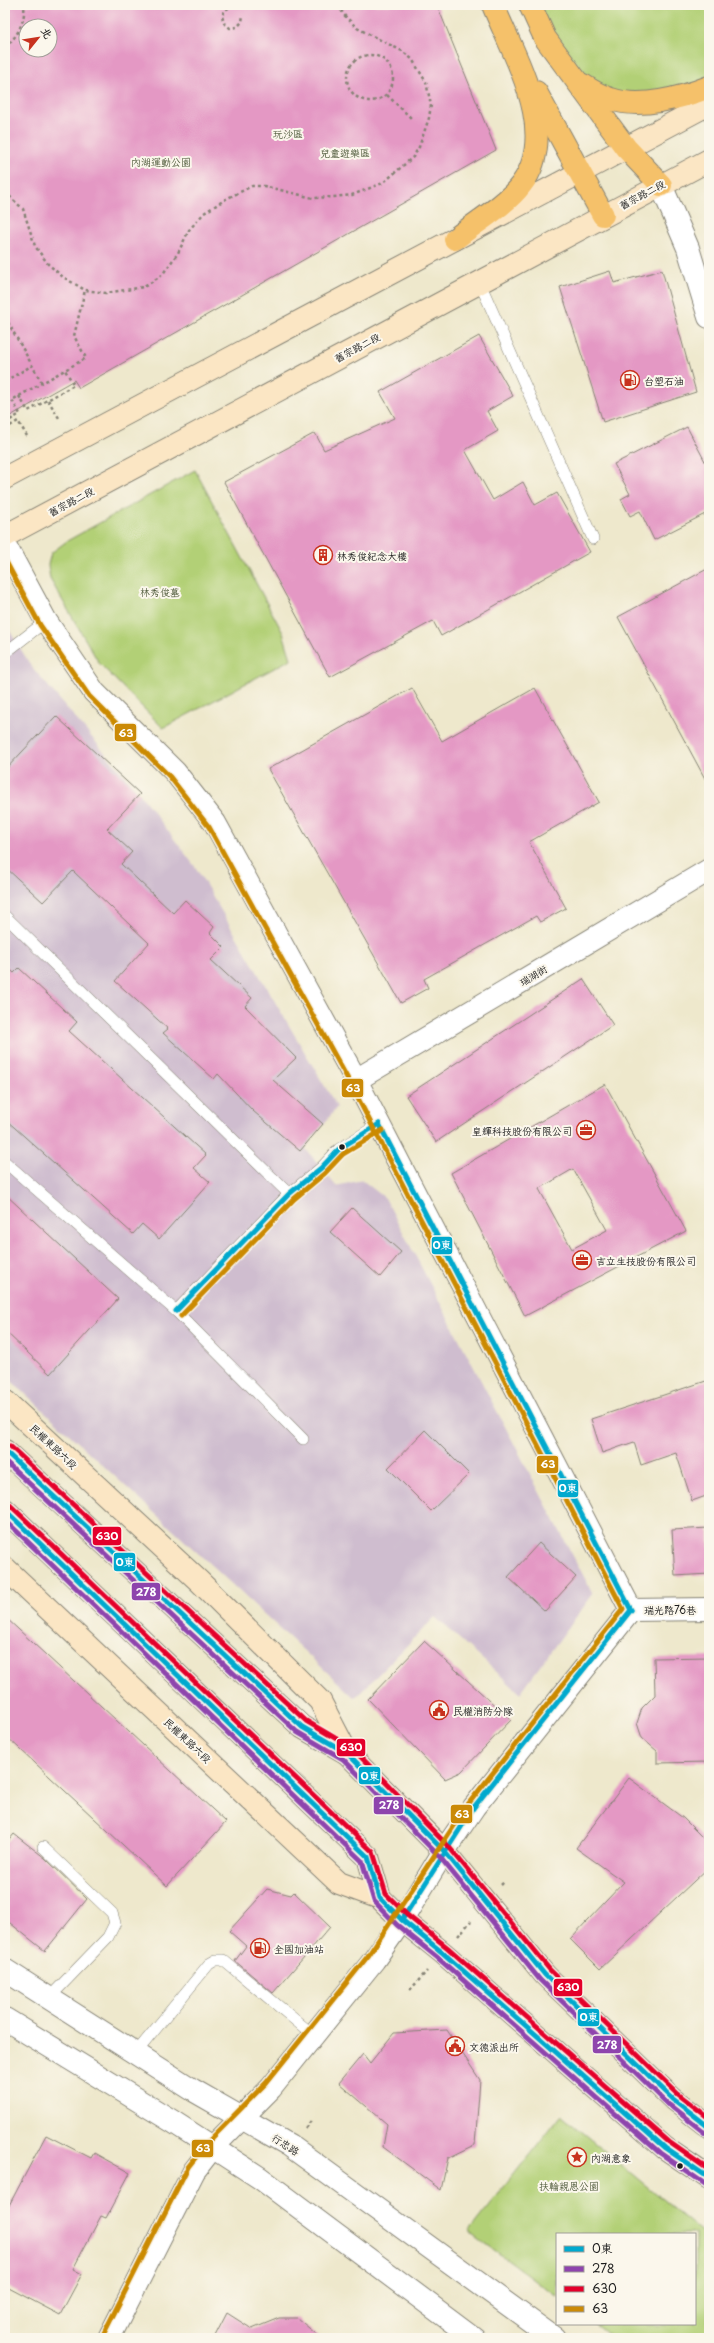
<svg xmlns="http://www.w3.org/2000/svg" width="714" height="2343" font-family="'Playpen Sans','LXGW WenKai TC',sans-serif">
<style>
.industrial{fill:#cfbdcf}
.green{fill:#b2d076;stroke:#677649}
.building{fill:#e498c4;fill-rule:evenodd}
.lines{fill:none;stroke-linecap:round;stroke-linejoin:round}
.service-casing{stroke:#858274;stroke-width:12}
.minor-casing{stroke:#858274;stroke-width:24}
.tertiary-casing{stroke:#858274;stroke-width:24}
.secondary-casing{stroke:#858274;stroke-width:24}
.motorway-casing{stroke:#858274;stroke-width:24}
.path{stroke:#858274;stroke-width:2.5;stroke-dasharray:3 3;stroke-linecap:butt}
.service{stroke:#fff;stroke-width:11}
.minor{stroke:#fff;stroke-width:22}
.tertiary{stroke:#fff;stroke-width:22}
.secondary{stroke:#fbe6c4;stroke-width:22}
.motorway{stroke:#f5c16b;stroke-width:22}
.bus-1-casing{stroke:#fbf7ec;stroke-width:8}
.bus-2-casing{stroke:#fbf7ec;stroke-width:8}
.bus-3-casing{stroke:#fbf7ec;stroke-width:8}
.bus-4-casing{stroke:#fbf7ec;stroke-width:8}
.bus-1{stroke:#00a9ce;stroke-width:5}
.bus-2{stroke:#8e44ad;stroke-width:5}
.bus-3{stroke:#e4002b;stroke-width:5}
.bus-4{stroke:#cb8a06;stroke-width:5}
.bus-dot{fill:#1c1c1c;stroke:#fbf7ec;stroke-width:1.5}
.labels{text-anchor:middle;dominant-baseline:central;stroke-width:4;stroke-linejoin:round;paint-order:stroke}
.park-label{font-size:10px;fill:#505b3c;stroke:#fbf7ec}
.street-label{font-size:10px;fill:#1c1c1c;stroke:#fbf7ec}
.poi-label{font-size:10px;fill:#1c1c1c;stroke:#fbf7ec;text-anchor:start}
.line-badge{stroke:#fbf7ec;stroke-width:1.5}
.badge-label{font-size:11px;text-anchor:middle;font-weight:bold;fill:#fff}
</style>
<rect width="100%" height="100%" fill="#fbf7ec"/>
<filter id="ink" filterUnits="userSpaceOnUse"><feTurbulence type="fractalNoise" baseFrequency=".025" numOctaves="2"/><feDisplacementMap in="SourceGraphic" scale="8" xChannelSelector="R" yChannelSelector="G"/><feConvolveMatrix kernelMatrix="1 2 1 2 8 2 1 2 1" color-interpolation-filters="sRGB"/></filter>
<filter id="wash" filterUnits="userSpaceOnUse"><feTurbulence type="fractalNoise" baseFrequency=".012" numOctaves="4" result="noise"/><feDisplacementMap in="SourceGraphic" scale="16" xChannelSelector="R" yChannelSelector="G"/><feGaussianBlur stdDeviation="0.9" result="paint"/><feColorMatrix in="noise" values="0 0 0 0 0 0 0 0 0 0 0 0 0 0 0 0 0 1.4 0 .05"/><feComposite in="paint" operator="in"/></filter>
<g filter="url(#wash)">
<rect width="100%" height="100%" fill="#eee8cc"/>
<path class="industrial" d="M5,623L31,666L140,794L196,868L337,1107L305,1148L336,1186L362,1180L385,1198L593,1594L520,1693L435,1617L355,1698L5,1375Z"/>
<g class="green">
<path d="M536,5H709V78L654,102L576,82Z"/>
<path d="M195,470L283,633L291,659L163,728L99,663L50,579L48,565L51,553L67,541Z"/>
<path d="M561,2115L709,2238V2338H612L594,2324H695V2234H557V2297L469,2231Z"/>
</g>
<g id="blocks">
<g class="building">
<path d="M5,5H437L496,150L79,388L74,380L5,419ZM26,26H50V50H26Z"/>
<path d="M662,270L696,392L603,422L560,287L610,271L614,283Z"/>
<path d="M479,336L513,396L487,411L498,431L465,450L493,500L523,482L535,505L557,493L590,552L441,636L433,621L330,677L224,482L315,433L324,450L395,418L380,392Z"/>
<path d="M687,427L709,469V512L654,540L640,511L630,516L621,499L630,494L614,464Z"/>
<path d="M709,568V786L618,617Z"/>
<path d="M412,688L442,741L535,688L599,802L529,842L566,908L540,922L536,916L424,979L428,988L401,1003L268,769Z"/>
<path d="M56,716L140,794L107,829L132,852L121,864L173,913L185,900L214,927L210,933L224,947L211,960L252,998L245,1006L296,1058L273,1080L323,1124L300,1151L253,1111L218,1074L214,1079L163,1033L168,1029L115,981L149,943L73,871L43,902L5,867V770Z"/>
<path d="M5,965L14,973L19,968L77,1022L69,1031L206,1155L194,1168L210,1182L159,1239L142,1224L133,1234L5,1119Z"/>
<path d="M583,979L613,1025L436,1142L406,1096Z"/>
<path d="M605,1084L686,1231L525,1316L451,1173ZM573,1169L607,1230L572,1249L539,1189Z"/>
<path d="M5,1194L118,1299L50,1374L5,1331Z"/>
<path d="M352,1208L401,1252L380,1277L330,1232Z"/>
<path d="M709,1380V1495L692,1501L676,1453L641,1465L634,1442L602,1453L591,1419Z"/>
<path d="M425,1430L469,1474L431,1511L388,1468Z"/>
<path d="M709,1528V1574L675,1576L672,1530Z"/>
<path d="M539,1543L576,1577L545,1611L508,1577Z"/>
<path d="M5,1617L226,1822L167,1886L5,1735Z"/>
<path d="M424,1641L511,1720L461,1772L445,1779L368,1699Z"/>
<path d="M709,1657V1762L657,1763V1751L642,1738L637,1723L642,1708L655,1695L654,1658Z"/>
<path d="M629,1778L683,1818L709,1844V1867L600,1969L570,1939L624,1882L576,1848Z"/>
<path d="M14,1834L45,1858L87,1899L45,1951L5,1919V1845Z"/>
<path d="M267,1889L291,1895L294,1892L330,1927L273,1993L235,1961L246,1946L229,1931Z"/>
<path d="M447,2030L480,2080L475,2145L448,2158L441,2190L383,2147L387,2124L339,2083L363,2054L370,2063L394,2033Z"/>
<path d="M46,2135L91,2158L94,2153L130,2173L106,2218L101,2216L73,2269L82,2274L60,2315L5,2286V2213Z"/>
<path d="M227,2313L252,2329L279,2318H297L321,2338H214Z"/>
</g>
</g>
</g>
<g filter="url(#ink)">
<use href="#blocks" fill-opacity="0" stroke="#858274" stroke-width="1"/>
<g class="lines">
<g class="service-casing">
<g id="service">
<path d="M479,281L593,539"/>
<path d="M5,653L46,621"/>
<path d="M5,916L289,1194"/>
<path d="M5,1162L176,1311L303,1439"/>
<path d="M176,1311L289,1194L321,1168L339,1149L379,1124"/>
<path d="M43,1847L112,1913L115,1923L108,1937L48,1999"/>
<path d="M135,2054L209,1964L216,1960H223L312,2034"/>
</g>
</g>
<g class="minor-casing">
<g id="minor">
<path d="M661,185L688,248L709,317"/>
<path d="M5,545L46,621L94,692L175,772L215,823L356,1080L631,1610"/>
<path d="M356,1080L709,870"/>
<path d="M631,1610L709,1609"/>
<path d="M444,1851L474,1807L631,1610"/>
<path d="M5,1970L193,2090L289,2145L554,2338"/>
<path d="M5,2019L172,2121L260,2178L474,2338"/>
</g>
</g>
<g class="tertiary-casing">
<path id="tertiary" d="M109,2338L194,2171L212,2148L271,2088L374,1960L402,1920L444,1851"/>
</g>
<g class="secondary-casing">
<g id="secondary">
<path d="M5,478L709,104"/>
<path d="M5,536L709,160"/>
<path d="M5,1401L199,1581L320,1701L347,1753"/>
<path d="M5,1451L302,1727L347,1753L444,1851L545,1975L673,2099L709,2127"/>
<path d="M5,1510L368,1857L380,1898"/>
<path d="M5,1568L339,1883L380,1898L402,1920L443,1953L665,2148L709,2178"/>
</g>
</g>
<g class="motorway-casing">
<g id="motorway">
<path d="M530,5L545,38L626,148L661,185"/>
<path d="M583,85C592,91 600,96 611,99C640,109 681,98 709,87"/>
<path d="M536,92L603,215"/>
<path d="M455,239C475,223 506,205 521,185C561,133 514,57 493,5"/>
</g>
</g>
<g class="path">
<path d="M234,5L225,10L222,16L224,23L230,28L237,27L242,22L243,15"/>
<path d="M5,47C17,38 26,20 24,5"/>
<circle cx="370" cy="78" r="23"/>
<path d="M387,95L411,118"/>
<path d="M5,192L23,209L35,246L48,264L63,277L85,290L106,293L144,287L162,275L178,253L189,230L204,213L226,199L252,186H264L313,198L333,197L352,195L383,183L413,157L419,147L429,118L431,105L426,82L412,59L402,51L357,28L343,14L339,5"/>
<path d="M5,317L42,383"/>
<path d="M5,381L33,365"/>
<path d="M19,396L28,411L74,385L65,370"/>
<path d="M48,400L59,418"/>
<path d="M5,423L20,414L12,400L86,358L74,336L85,290"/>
<path d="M5,429L18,421L27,436"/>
<path d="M501,1885L505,1881"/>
<path d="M458,1936L471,1921"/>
<path d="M410,1990L427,1971"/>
<path d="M305,2128L311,2121"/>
</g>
<use href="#service" class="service"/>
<use href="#minor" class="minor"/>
<use href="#tertiary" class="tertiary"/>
<use href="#secondary" class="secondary"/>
<use href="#motorway" class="motorway"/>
<g class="bus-1-casing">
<g id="bus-1">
<path d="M379,1124L631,1610"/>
<path d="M176,1311L289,1194L321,1168L339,1149L379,1124"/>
<path d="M5,1451L302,1727L347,1753L444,1851L545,1975L673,2099L709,2127"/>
<path d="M5,1510L368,1857L380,1898L402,1920L443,1953L665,2148L709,2178"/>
<path d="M402,1920L474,1807L631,1610"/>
</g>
</g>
<g class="bus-2-casing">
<g id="bus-2">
<path d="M5,1461L297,1732L343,1759L439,1856L540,1980L668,2104L705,2133"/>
<path d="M5,1520L362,1861L374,1901L397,1925L438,1958L660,2153L705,2184"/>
</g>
</g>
<g class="bus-3-casing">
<g id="bus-3">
<path d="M10,1446L306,1721L352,1748L449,1847L550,1970L678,2094L709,2118"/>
<path d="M10,1505L373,1852L386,1894L407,1915L448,1948L669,2142L709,2170"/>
</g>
</g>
<g class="bus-4-casing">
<g id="bus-4">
<path d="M5,560L40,625L89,696L170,777L209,827L350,1083L623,1609L469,1803L368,1956L266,2083L207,2143L188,2167L103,2335"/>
<path d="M181,1316L294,1199L325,1173L343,1154L383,1130"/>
</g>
</g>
<use href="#bus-1" class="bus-1"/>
<use href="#bus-2" class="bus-2"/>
<use href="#bus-3" class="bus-3"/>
<use href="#bus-4" class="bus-4"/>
</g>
</g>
<defs>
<g id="fuel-ring" transform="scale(1)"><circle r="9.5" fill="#fbf7ec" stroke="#c8321e" stroke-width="1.5"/><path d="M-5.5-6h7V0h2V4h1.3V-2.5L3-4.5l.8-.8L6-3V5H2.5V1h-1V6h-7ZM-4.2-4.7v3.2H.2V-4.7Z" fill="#c8321e"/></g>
<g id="building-ring" transform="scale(1)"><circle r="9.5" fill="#fbf7ec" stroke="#c8321e" stroke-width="1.5"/><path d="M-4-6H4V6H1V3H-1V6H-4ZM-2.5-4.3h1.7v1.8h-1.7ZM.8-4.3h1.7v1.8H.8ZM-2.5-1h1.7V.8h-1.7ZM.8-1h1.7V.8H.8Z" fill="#c8321e"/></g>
<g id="office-ring" transform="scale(1)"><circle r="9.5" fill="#fbf7ec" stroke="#c8321e" stroke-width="1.5"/><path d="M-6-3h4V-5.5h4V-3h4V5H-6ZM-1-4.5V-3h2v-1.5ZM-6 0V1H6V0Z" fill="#c8321e"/></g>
<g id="civic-ring" transform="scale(1)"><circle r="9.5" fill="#fbf7ec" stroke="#c8321e" stroke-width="1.5"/><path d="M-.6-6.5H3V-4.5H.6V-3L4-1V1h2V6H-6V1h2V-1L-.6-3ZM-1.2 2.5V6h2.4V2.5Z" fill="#c8321e"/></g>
<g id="sight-ring" transform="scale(1)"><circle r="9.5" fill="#fbf7ec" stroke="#c8321e" stroke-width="1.5"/><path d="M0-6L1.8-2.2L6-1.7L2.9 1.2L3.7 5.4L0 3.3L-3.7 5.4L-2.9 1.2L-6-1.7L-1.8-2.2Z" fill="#c8321e"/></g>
</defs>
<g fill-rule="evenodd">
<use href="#fuel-ring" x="630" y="380"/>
<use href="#building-ring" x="323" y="555"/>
<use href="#office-ring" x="586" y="1130"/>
<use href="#office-ring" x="582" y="1260"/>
<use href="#civic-ring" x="439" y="1710"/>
<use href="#fuel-ring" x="260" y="1948"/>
<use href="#civic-ring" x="455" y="2046"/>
<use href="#sight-ring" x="577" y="2157"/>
</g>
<g class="bus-dot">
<circle cx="342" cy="1147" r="3.5"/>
<circle cx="680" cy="2166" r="3.5"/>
</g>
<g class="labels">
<g class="park-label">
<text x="288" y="133">玩沙區</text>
<text x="345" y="152">兒童遊樂區</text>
<text x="161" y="161">內湖運動公園</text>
<text x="160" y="591">林秀俊墓</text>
<text x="569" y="2185">扶輪親恩公園</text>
</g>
<g class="street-label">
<text transform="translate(642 194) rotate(-28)">舊宗路二段</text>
<text transform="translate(357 347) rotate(-28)">舊宗路二段</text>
<text transform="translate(71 501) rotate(-28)">舊宗路二段</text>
<text transform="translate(533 975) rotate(-31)">瑞湖街</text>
<text transform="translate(54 1446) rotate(43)">民權東路六段</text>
<text x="670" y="1609">瑞光路76巷</text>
<text transform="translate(188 1740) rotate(43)">民權東路六段</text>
<text transform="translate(286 2144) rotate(33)">行忠路</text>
</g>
<g class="poi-label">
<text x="644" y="380">台塑石油</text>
<text x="337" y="555">林秀俊紀念大樓</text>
<text x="572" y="1130" text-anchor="end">皇輝科技股份有限公司</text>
<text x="596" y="1260">吉立生技股份有限公司</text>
<text x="453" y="1710">民權消防分隊</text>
<text x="274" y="1948">全國加油站</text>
<text x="469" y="2046">文德派出所</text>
<text x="591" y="2157">內湖意象</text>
</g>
</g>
<g class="line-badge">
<rect x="114" y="723" width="23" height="19" rx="4" fill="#cb8a06"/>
<rect x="341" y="1078" width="23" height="20" rx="4" fill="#cb8a06"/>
<rect x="431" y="1236" width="22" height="19" rx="4" fill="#00a9ce"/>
<rect x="536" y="1455" width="23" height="19" rx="4" fill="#cb8a06"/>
<rect x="557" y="1479" width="22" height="19" rx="4" fill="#00a9ce"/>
<rect x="92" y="1526" width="30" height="20" rx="4" fill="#e4002b"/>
<rect x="113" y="1552" width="23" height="20" rx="4" fill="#00a9ce"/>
<rect x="131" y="1582" width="30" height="19" rx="4" fill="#8e44ad"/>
<rect x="336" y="1738" width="30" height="19" rx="4" fill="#e4002b"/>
<rect x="358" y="1766" width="23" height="19" rx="4" fill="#00a9ce"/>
<rect x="373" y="1796" width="31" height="19" rx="4" fill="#8e44ad"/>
<rect x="450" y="1804" width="23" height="20" rx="4" fill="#cb8a06"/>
<rect x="553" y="1978" width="30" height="19" rx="4" fill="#e4002b"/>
<rect x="577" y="2008" width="23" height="19" rx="4" fill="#00a9ce"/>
<rect x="592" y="2035" width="30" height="19" rx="4" fill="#8e44ad"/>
<rect x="191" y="2139" width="23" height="19" rx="4" fill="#cb8a06"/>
</g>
<g class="badge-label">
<text x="126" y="737">63</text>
<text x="353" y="1092">63</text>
<text x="442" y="1249">0東</text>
<text x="548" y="1468">63</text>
<text x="568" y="1492">0東</text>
<text x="107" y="1540">630</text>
<text x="125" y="1566">0東</text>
<text x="146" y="1596">278</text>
<text x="351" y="1751">630</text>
<text x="370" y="1780">0東</text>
<text x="389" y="1809">278</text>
<text x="462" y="1818">63</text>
<text x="568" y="1991">630</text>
<text x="589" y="2021">0東</text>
<text x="607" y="2049">278</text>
<text x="203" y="2152">63</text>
</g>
<rect width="714" height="2343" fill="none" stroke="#fbf7ec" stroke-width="20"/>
<rect x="556" y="2233" width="140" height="92" fill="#fbf7ec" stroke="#a29f99"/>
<rect x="564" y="2246" width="20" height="6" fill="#00a9ce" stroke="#a29f99"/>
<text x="592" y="2253" font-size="12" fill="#1c1c1c">0東</text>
<rect x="564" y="2266" width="20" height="6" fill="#8e44ad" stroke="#a29f99"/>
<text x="592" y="2273" font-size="12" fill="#1c1c1c">278</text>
<rect x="564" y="2286" width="20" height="6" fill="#e4002b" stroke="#a29f99"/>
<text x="592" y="2293" font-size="12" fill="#1c1c1c">630</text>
<rect x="564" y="2306" width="20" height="6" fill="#cb8a06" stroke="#a29f99"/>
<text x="592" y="2313" font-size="12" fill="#1c1c1c">63</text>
<g transform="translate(38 38) rotate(60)"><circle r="19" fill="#fbf7ec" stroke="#a29f99"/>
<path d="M0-3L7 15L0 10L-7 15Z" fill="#c8321e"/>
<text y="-6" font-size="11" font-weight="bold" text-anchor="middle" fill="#1c1c1c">北</text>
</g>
</svg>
